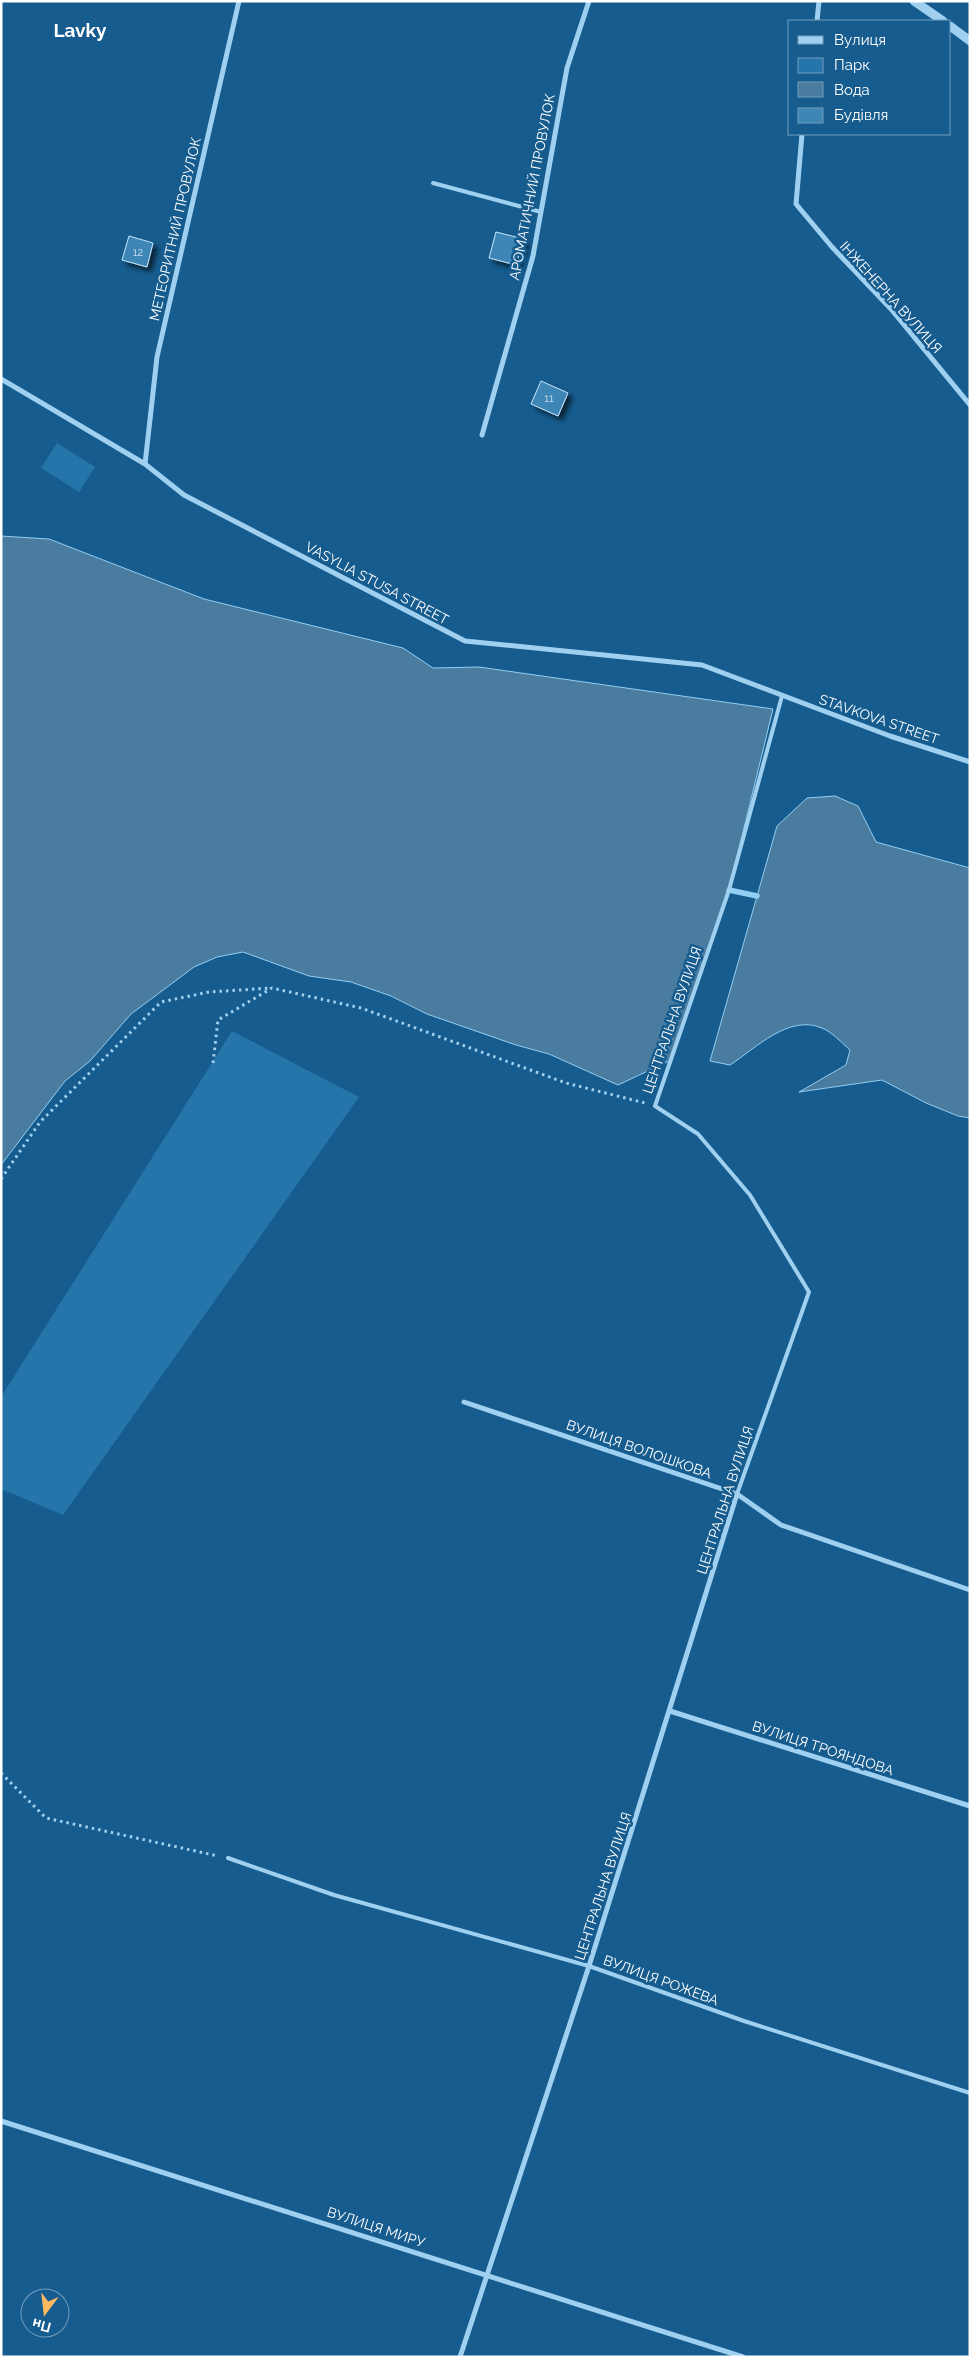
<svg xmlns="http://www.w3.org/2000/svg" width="971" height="2358" font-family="Raleway,sans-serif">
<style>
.green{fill:#2575aa}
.water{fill:#4a7ca0;stroke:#93cef3}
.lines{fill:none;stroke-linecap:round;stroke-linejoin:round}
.stream{stroke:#93cef3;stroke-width:5.5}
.building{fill:#3e86b6;stroke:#c7e6fb;filter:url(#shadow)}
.path{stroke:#a0d0f0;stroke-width:3;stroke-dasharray:2.5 4;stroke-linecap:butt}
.service{stroke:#a0d0f0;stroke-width:4}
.minor{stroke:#a0d0f0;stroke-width:5}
.tertiary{stroke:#a0d0f0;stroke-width:9}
.labels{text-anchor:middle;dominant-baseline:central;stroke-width:5;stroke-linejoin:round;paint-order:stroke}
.number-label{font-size:11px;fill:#cfe1ed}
.street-label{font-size:14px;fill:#fff;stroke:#165c8e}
.district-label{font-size:19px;font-weight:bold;fill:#fff;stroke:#165c8e}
</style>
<defs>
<filter id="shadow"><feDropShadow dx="4.5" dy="4.5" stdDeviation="2.5" flood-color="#0009"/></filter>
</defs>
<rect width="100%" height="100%" fill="#165c8e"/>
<g class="green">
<path d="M57,443L95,467L79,492L41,468Z"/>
<path d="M232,1031L359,1097L63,1515L1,1489V1397Z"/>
</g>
<g class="water">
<path d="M1,536L49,539L204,599L403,648L433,668L479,667L773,709L729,890L671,1060L618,1085L549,1054L516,1045L427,1014L391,996L351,982L309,976L243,952L217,957L194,967L131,1014L90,1061L65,1081L1,1165Z"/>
<path d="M835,796L858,806L876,842L970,868V1118L958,1116L926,1103L882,1080L799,1092L846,1065L850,1050C842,1043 832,1032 822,1028C789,1014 756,1048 730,1065L710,1061L777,826L807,798Z"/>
</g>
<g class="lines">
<path class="stream" d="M729,890L757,896"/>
</g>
<g class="building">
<path d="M496,232L524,239L516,265L489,258Z"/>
<path d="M129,236L153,243L147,267L122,260Z"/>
<path d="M541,381L568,393L558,416L531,404Z"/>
</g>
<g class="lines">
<g class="path">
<path d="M213,1063L218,1020L272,988L361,1008L566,1083L645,1103"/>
<path d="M1,1179L40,1122L161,1002L209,992L271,988"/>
<path d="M1,1773L46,1818L218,1856"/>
</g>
<g class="service">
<path d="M433,183L541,212"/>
<path d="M737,1494L809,1292L750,1195L698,1134L655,1106L729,890L782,696"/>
<path d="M228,1858L334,1895L589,1966L744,2021L970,2093"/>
</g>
<g class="minor">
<path d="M817,21L819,1"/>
<path d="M802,134L796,204L832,247L891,309L970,405"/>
<path d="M1,379L145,464L184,495L465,641L702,665L890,736L970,762"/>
<path d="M482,435L533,256L567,68L589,1"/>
<path d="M145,464L157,357L239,1"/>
<path d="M464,1402L737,1494L781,1525L970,1590"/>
<path d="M670,1711L970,1806"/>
<path d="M1,2121L743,2357"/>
<path d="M460,2357L589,1966L737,1494"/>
</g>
<g class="tertiary">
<path d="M914,1L943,21"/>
<path d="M950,26L970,41"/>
</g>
</g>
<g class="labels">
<g class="number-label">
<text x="138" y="252">12</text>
<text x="549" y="398">11</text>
</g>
<g class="street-label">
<text transform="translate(532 187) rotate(-79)">АРОМАТИЧНИЙ ПРОВУЛОК</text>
<text transform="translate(175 229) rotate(-77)">МЕТЕОРИТНИЙ ПРОВУЛОК</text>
<text transform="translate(891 297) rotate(48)">ІНЖЕНЕРНА ВУЛИЦЯ</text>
<text transform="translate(377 583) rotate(28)">VASYLIA STUSA STREET</text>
<text transform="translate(879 719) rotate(19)">STAVKOVA STREET</text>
<text transform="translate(672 1020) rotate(-71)">ЦЕНТРАЛЬНА ВУЛИЦЯ</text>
<text transform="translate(639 1449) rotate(19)">ВУЛИЦЯ ВОЛОШКОВА</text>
<text transform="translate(725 1500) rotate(-72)">ЦЕНТРАЛЬНА ВУЛИЦЯ</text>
<text transform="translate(823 1748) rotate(18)">ВУЛИЦЯ ТРОЯНДОВА</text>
<text transform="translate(603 1886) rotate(-72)">ЦЕНТРАЛЬНА ВУЛИЦЯ</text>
<text transform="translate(661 1980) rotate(20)">ВУЛИЦЯ РОЖЕВА</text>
<text transform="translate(376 2227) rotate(18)">ВУЛИЦЯ МИРУ</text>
</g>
<g class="district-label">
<text x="80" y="30">Lavky</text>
</g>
</g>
<rect width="971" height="2358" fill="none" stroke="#ffffff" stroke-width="5"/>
<rect x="788" y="20" width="162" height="115" fill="#165c8e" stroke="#739dbb"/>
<rect x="798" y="36" width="25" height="8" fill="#a0d0f0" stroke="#739dbb"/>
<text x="834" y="45" font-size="15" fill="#ffffff">Вулиця</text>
<rect x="798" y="58" width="25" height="15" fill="#2575aa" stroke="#739dbb"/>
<text x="834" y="70" font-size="15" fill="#ffffff">Парк</text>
<rect x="798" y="82" width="25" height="15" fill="#4a7ca0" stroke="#739dbb"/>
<text x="834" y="95" font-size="15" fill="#ffffff">Вода</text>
<rect x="798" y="108" width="25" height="15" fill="#3e86b6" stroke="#739dbb"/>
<text x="834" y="120" font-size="15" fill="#ffffff">Будівля</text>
<g transform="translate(45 2313) rotate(195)"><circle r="24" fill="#165c8e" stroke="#739dbb"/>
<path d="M0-4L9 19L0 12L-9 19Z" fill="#ffb95f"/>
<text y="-8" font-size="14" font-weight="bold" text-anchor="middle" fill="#ffffff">Пн</text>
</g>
</svg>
